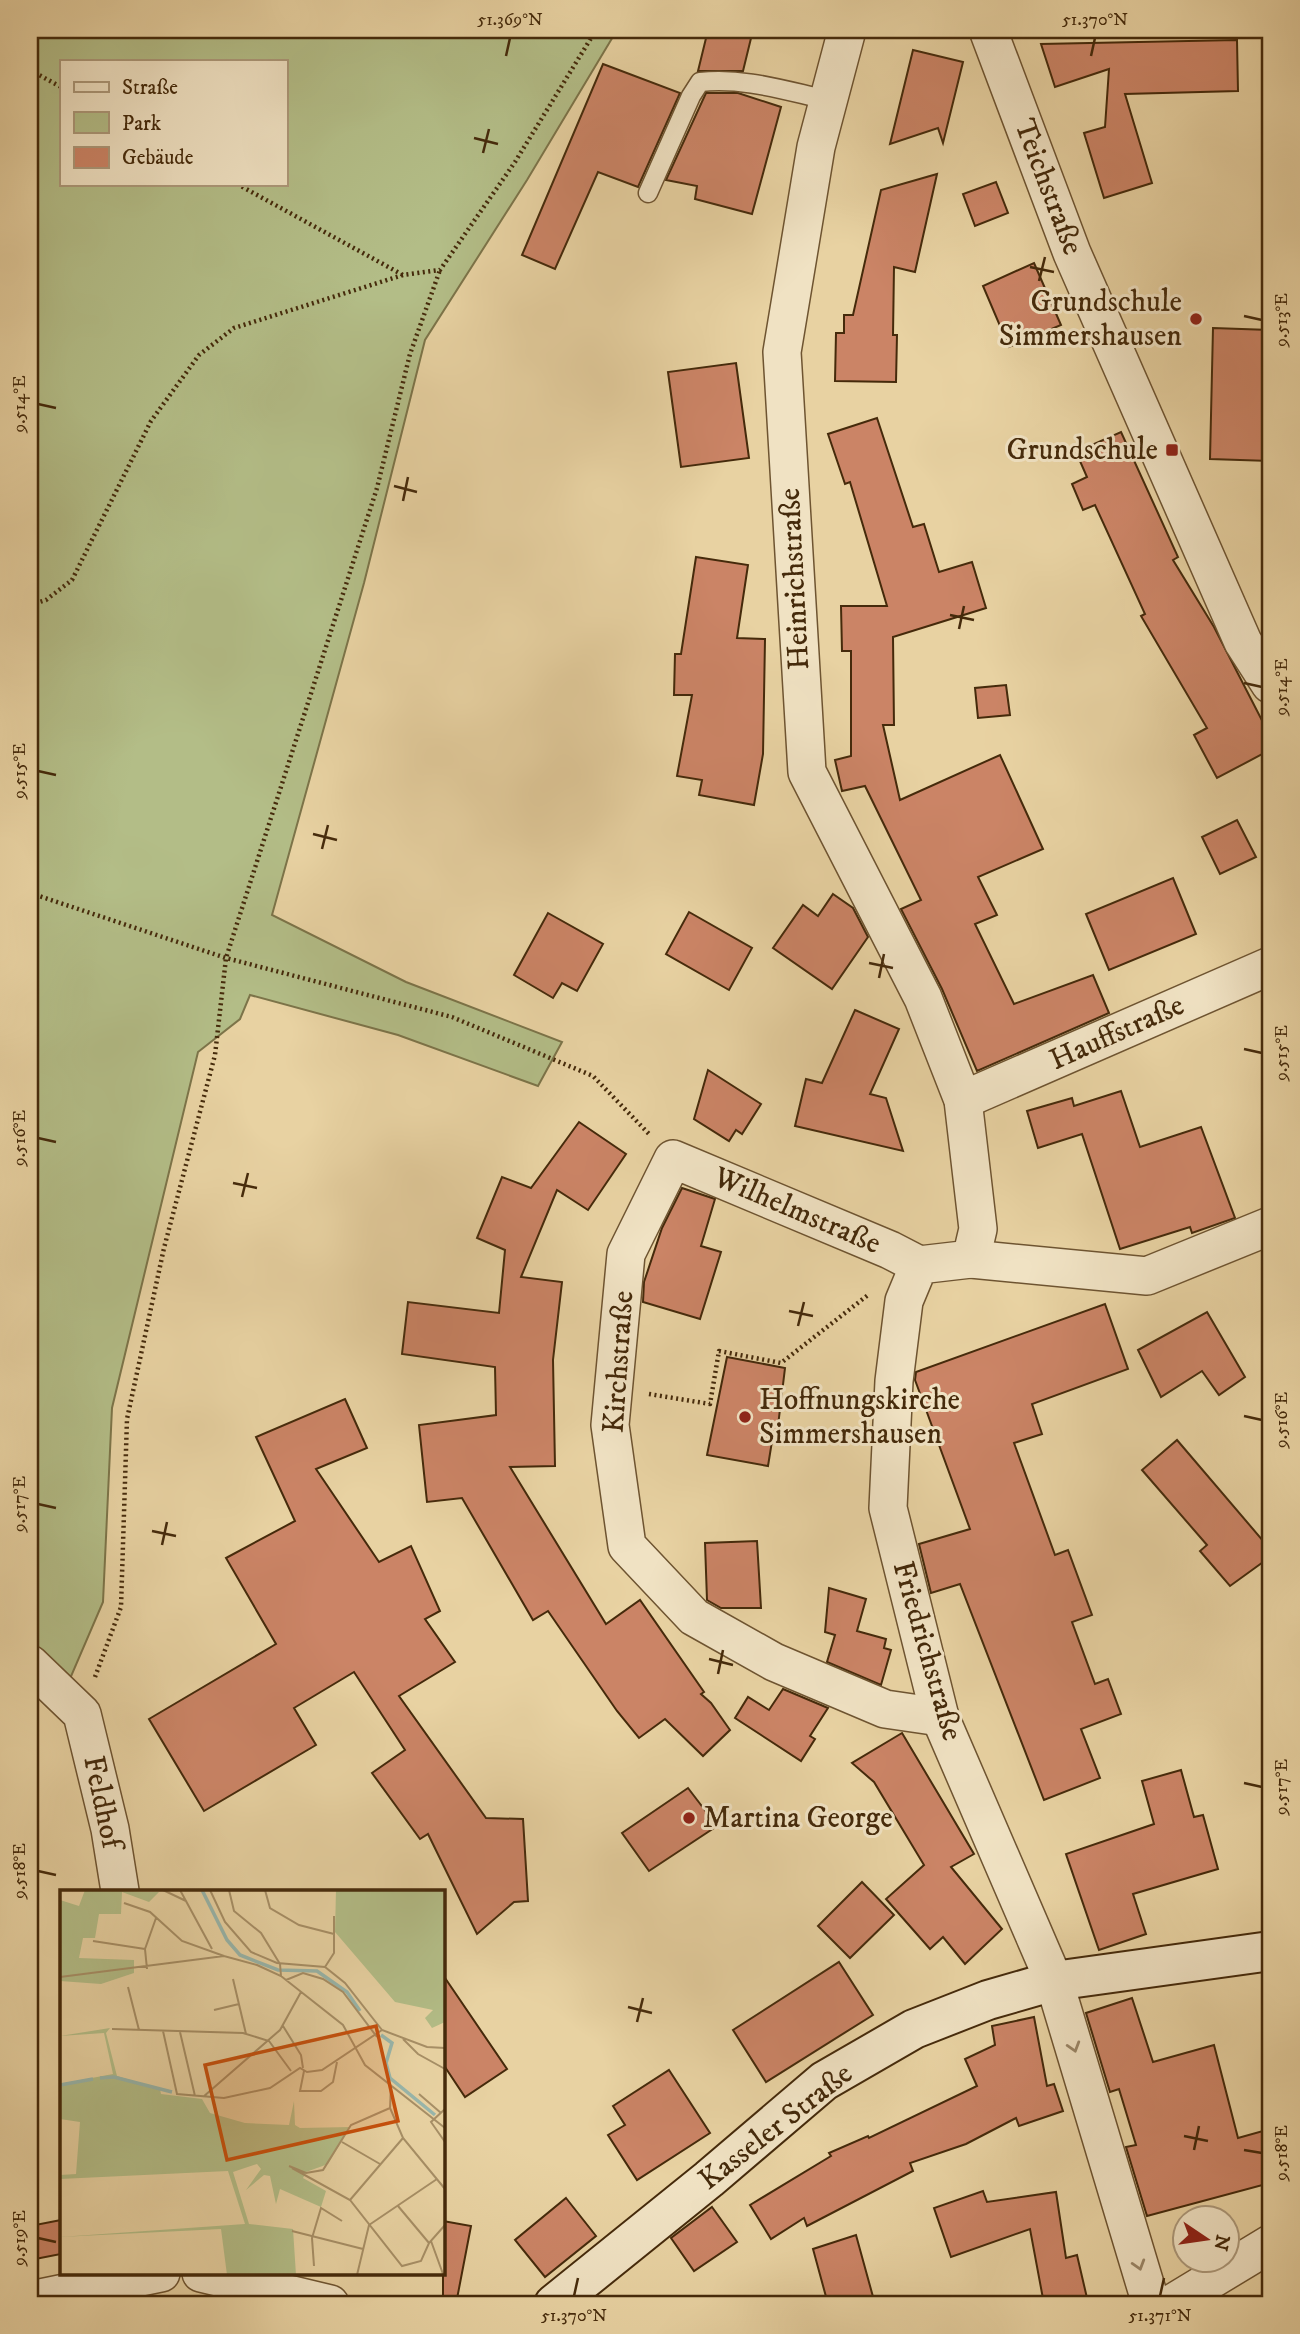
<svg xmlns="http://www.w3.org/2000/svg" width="1300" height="2334" font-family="'IM FELL DW Pica',serif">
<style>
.green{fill:#b3bd87;stroke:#7c7449;stroke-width:2;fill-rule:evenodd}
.building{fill:#cb8466;stroke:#452a0b;stroke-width:2}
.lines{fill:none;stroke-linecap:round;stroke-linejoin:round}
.lane-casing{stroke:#6e5431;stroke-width:21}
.street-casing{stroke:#6e5431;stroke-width:40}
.secondary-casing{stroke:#452a0b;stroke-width:42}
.path{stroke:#452a0b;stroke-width:4.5;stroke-dasharray:2 3.5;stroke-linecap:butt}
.lane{stroke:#f0e2c3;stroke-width:18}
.street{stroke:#f0e2c3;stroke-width:37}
.secondary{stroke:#f0e2c3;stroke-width:38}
.oneway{stroke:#9a8667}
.ticks{fill:none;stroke:#452a0b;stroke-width:2.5}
.poi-dot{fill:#8f2418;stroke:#f0e2c3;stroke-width:2.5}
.labels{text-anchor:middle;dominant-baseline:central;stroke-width:6;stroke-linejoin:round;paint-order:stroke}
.street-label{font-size:30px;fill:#452a0b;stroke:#f0e2c3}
.poi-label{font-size:30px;fill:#452a0b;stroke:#f0e2c3;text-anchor:end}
.inset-river{fill:none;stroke:#98b6ab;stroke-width:3.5}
.inset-road{fill:none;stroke:#a78f66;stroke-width:2}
.view{fill:#c7500c;fill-opacity:0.15;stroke:#c7500c;stroke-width:3.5}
.inset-edge{fill:none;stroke:#452a0b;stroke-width:3.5}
.neatline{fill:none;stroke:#452a0b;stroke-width:2.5}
.ticks-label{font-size:18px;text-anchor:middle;fill:#452a0b}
</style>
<rect width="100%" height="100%" fill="#e8d2a2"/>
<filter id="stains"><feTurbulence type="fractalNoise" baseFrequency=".00286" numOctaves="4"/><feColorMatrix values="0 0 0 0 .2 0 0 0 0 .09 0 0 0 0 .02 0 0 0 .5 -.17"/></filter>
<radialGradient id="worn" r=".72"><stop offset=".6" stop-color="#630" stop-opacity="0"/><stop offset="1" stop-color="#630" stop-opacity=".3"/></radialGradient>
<path class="green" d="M30,30H617L527,180L425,340L364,583L272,915L406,982L562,1042L538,1086L398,1035L250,995L240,1019L198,1052L112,1408L103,1602L63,1695L30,1659V769L34,765L30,760ZM61,61H285V184H61Z"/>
<g class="building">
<path d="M708,30H753L743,71H698Z"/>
<path d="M1237,40L1238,91L1125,94L1152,183L1104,198L1084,133L1105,127L1109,69L1055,87L1041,44Z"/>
<path d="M913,50L963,62L943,143L938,128L890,144Z"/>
<path d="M603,64L680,93L638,187L598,172L555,269L522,255Z"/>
<path d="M706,93H738L781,107L752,214L695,199L697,186L666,180Z"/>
<path d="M937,174L915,272L894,267L893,335H897L896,382L835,381L836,333H844V315H853L881,190Z"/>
<path d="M996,182L1008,213L975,226L963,194Z"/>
<path d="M1034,263L1061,325L1009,347L983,286Z"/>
<path d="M1213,328L1270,330V461L1210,459Z"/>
<path d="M736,363L749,458L681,467L668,372Z"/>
<path d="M877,418L913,527L924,524L939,572L972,562L986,608L893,637L894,725H883L900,800L1000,755L1043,849L978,877L997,915L975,924L1014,1004L1093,975L1109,1013L977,1071L942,989L901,909L921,900L865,786L842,791L835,760L851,756V651H842L841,606H887L850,482L845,484L828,434Z"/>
<path d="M1121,432L1178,557L1173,560L1214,627L1270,736V750L1217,778L1194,735L1207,728L1141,616L1145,614L1095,505L1083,510L1072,484L1087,477L1076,452Z"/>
<path d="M696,557L748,565L737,638L765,639L763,754L754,805L699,795L702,780L677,776L692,695H674L675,654H681Z"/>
<path d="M1006,685L1010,715L978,718L975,688Z"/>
<path d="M1237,820L1256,857L1220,874L1202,837Z"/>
<path d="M1173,878L1196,934L1109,970L1086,914Z"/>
<path d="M833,894L853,908L868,937L832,989L773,948L803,905L818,916Z"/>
<path d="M689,912L752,948L729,990L666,954Z"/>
<path d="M548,913L603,944L577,991L562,983L553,998L514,975Z"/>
<path d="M855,1010L899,1029L870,1094L886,1098L903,1151L795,1126L806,1079L822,1083Z"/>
<path d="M708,1070L761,1104L742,1134L736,1130L729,1141L694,1119Z"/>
<path d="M1121,1091L1140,1147L1201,1127L1235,1218L1192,1233L1190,1227L1120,1249L1082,1134L1038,1148L1027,1111L1072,1098L1074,1106Z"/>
<path d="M579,1122L626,1154L588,1210L557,1190L521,1277L562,1282L553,1360L555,1466L510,1467L606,1624L640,1600L704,1692L701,1694L711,1703L730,1730L703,1756L665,1719L639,1738L617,1711L548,1611L533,1620L462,1498L427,1502L419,1425L496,1415L495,1367L402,1354L408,1302L499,1313L505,1250L477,1238L502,1177L531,1188Z"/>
<path d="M682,1188L715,1199L701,1246L721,1252L700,1319L643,1302L644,1282L662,1228Z"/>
<path d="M1105,1304L1128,1369L1032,1404L1042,1434L1014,1443L1055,1555L1068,1550L1092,1615L1072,1622L1095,1684L1108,1679L1121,1714L1081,1729L1100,1778L1044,1800L960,1584L931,1593L919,1544L970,1529L915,1380L916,1372Z"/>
<path d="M1207,1312L1245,1377L1219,1395L1202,1371L1161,1397L1138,1350Z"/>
<path d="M727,1357L785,1368L777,1434L773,1435L768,1466L707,1455Z"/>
<path d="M345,1399L367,1448L316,1469L379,1562L411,1546L440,1611L425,1619L455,1662L399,1696L486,1818L523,1819L528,1901L514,1902L477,1934L428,1834L420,1839L372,1773L405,1750L354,1672L294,1708L316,1745L204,1811L149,1719L276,1644L226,1558L295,1521L256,1437Z"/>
<path d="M1177,1440L1270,1549V1557L1230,1586L1200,1551L1207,1545L1142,1470Z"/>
<path d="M757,1541L761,1608H721L707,1600L705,1543Z"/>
<path d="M829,1588L866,1599L857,1631L886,1639L884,1648L891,1650L881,1685L827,1662L835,1635L825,1632Z"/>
<path d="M783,1689L828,1708L810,1736L815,1739L801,1761L735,1718L748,1697L769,1710Z"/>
<path d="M902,1733L974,1854L951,1867L1002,1929L965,1964L943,1937L930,1949L886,1899L924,1865L874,1782L852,1763Z"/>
<path d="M1181,1770L1194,1817L1203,1815L1218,1869L1133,1894L1146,1934L1099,1950L1066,1854L1154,1824L1142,1781Z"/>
<path d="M688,1788L717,1826L649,1871L622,1833Z"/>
<path d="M862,1882L894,1915L850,1958L818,1926Z"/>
<path d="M839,1962L873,2015L766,2082L733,2030Z"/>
<path d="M443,1975L507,2069L465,2097L443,2064Z"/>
<path d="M1132,1998L1153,2062L1214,2045L1238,2138L1270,2129V2183L1147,2216L1126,2147L1136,2145L1119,2089L1110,2092L1086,2013Z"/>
<path d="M1034,2017L1047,2086L1054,2084L1063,2111L1019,2126L1016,2118L966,2144L910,2163L913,2171L807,2226L804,2218L771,2239L750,2205L831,2156L829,2153L868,2136L869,2138L977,2086L965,2059L995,2045L992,2026Z"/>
<path d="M669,2070L710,2133L637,2180L608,2135L625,2125L613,2106Z"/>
<path d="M983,2191L987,2202L1056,2192L1066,2258L1077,2255L1087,2298L1061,2304H1044L1030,2229L951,2257L934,2208Z"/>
<path d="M566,2198L596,2236L545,2277L515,2240Z"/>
<path d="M712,2207L737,2242L694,2271L671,2238Z"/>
<path d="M61,2220V2254L30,2260V2226Z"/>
<path d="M443,2221L471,2226L456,2304L443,2303Z"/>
<path d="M856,2235L875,2304H828L813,2249Z"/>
</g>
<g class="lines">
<g class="lane-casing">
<path id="lane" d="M648,193L691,96L700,82C744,77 786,91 828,100"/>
</g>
<g class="street-casing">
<g id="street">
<path d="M847,30L816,147L782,352L807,772L923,998L963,1100L978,1229L971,1259L919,1265L904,1301L894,1381L888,1508L940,1717L1054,1981L1151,2304"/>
<path d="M988,30L1072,253L1243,642L1270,684"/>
<path d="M963,1100L1270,966"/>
<path d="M971,1259L1147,1276L1270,1226"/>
<path d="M919,1265L890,1250L673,1159L626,1254L610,1425L627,1546L694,1617L774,1662L885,1709L940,1717"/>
<path d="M30,1664L82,1714L110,1829L120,1891"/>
<path d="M201,2273L330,2304"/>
<path d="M30,2300L161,2273"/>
<path d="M1171,2304L1270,2244"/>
</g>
</g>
<g class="secondary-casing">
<path id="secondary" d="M554,2304L709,2179L824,2081L914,2029L988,2000L1054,1981L1270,1951"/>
</g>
<g class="path">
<path d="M30,70L61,87"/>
<path d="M237,184L403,275"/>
<path d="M30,605L46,600L72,580L151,421L199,355L234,328L403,275L440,270L515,162L596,30"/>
<path d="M30,893L226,958L452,1017L593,1076L650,1135"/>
<path d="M649,1394L710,1404L719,1351L781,1363L868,1295"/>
<path d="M95,1677L121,1607L127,1419L164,1248L215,1055L226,958L377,488L410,354L440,270"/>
</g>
<use href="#lane" class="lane"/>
<use href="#street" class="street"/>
<use href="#secondary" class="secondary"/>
</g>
<defs><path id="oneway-chevron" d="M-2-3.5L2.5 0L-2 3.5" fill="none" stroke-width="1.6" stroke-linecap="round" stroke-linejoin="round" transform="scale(1.75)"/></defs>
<g class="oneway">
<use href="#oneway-chevron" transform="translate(1074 2047) rotate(73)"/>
<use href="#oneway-chevron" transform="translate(1139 2265) rotate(73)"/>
</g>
<path class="ticks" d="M506,56L510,38M1091,56L1095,38M474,138L498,144M483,153L489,129M1030,267L1054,272M1039,281L1045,257M1244,316L1262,320M38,404L56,408M394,486L417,492M403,501L408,477M950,615L974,620M959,629L964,606M1244,683L1262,687M38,771L56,775M313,834L337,840M322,849L328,825M869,963L893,968M879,978L884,954M1244,1049L1262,1053M38,1138L56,1142M233,1183L257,1188M242,1197L248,1173M789,1311L813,1316M798,1326L804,1302M1244,1416L1262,1420M38,1504L56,1508M152,1531L176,1536M162,1545L167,1522M709,1659L733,1665M718,1674L723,1650M1244,1783L1262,1787M38,1871L56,1875M628,2007L652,2013M637,2022L643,1998M1184,2136L1208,2141M1194,2150L1199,2126M1244,2150L1262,2153M38,2238L56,2242M574,2296L578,2278M1160,2296L1164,2278"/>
<g class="poi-dot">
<circle cx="1196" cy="319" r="7"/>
<rect x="1165" y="443" width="14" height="14" rx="3.5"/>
<circle cx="745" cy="1417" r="7"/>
<circle cx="689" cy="1818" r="7"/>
</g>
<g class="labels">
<g class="street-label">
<text transform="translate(1048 187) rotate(69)">Teichstraße</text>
<text transform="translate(795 579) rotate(-93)">Heinrichstraße</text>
<text transform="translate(1117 1033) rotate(-24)">Hauffstraße</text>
<text transform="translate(797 1211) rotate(23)">Wilhelmstraße</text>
<text transform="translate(619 1362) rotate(-86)">Kirchstraße</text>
<text transform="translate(927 1651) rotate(74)">Friedrichstraße</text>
<text transform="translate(102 1802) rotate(78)">Feldhof</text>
<text transform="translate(776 2127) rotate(-38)">Kasseler Straße</text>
</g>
<g class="poi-label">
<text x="1182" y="302">Grundschule<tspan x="1182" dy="34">Simmershausen</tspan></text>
<text x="1158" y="450">Grundschule</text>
<text x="759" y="1400" text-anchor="start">Hoffnungskirche<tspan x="759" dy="34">Simmershausen</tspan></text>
<text x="703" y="1818" text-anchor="start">Martina George</text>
</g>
</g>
<g transform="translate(60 1890)">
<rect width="385" height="385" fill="#e8d2a2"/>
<path d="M25,0L99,2L89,12L62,2L61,24H39L35,48H23L19,68L74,70V83L41,94L0,91V10L19,16ZM276,0H384L385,132L372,138L365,128L373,120L335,112L275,42ZM50,138L46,143L57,186L100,199L101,204L142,209L150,223L185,233L229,235L234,211L235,235L240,238L290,237L268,274L246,282L243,288L266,301L261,317L220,299L216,314L210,286L204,285L186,300L201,279L197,274L173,282L189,334L233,339L236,385H167L161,339L0,347L185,334L168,281L0,289V285L16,284L20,232L0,229V194L53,184L44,143L0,146Z" fill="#b3bd87"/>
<path class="inset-river" d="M142,0L167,50L180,65L218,80L257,81L287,102L300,121M321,145L332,153L326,173L330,188L375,225M40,188L54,187L112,202M0,195L33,189"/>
<path class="inset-road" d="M103,0L126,11M120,0L152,59M150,0L165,32L191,62L217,73L265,77L285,93L322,140L367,157L385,158M169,0L174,21L201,43L220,74L221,86M205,0L210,18L239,35L274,44M64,13L90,22L122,51L164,66M33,51L85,59M265,77L274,63V26M87,79L85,59L96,28M0,87L164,66L197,75L221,86L283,135L305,175L385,238M173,89L186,144M226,90L243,83L263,89L283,102L317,147M68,97L79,140M154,120L179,114M223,136L241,165L243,178M52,139L183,143L209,151L231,181M103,141L117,204L164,208L210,198L240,178L247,182L262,180L322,140M120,142L135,206M343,149L358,164L385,179M244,181L240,201H261L273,192L277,172M331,195L330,218L343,248L385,299M359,204L381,223M143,207L220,140L241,102M385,219L371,232L385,252M282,252L320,274M229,276L246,283L263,280L291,235L330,218M232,278L290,310L342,376L361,371L369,353L385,335M290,310L343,248M338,316L369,353M232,341L303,359M371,351L383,384M254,376L252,348L261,318L282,331M297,385L309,335L377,289"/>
<path class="view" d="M316,136L338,231L167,270L145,175Z"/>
<rect width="385" height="385" class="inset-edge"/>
</g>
<rect width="1300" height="2334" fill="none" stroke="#e8d2a2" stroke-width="77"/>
<rect x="60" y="60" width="228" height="126" fill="#f0e2c3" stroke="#ac9879" stroke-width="2"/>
<rect x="74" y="82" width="35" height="10" fill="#f0e2c3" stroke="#ac9879" stroke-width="2"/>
<text x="122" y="94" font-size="21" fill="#452a0b">Straße</text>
<rect x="74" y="112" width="35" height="21" fill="#b3bd87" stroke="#ac9879" stroke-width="2"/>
<text x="122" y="130" font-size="21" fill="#452a0b">Park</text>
<rect x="74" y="147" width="35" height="21" fill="#cb8466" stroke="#ac9879" stroke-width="2"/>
<text x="122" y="164" font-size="21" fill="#452a0b">Gebäude</text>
<g transform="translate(1206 2239) rotate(103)"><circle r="33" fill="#f0e2c3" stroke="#ac9879" stroke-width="2"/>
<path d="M0-5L12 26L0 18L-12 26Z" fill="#8f2418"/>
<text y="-10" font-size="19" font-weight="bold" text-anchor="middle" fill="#452a0b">N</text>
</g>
<rect x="38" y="38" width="1224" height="2258" class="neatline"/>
<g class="ticks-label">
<text x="510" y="25">51.369°N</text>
<text x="1095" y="25">51.370°N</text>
<text transform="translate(1281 320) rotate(-90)" y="6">9.513°E</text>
<text transform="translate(19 404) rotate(-90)" y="6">9.514°E</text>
<text transform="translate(1281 687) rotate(-90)" y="6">9.514°E</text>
<text transform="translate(19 771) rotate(-90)" y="6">9.515°E</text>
<text transform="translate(1281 1053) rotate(-90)" y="6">9.515°E</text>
<text transform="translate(19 1138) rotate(-90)" y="6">9.516°E</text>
<text transform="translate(1281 1420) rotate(-90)" y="6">9.516°E</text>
<text transform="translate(19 1504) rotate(-90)" y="6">9.517°E</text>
<text transform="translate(1281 1787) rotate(-90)" y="6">9.517°E</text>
<text transform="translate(19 1871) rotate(-90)" y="6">9.518°E</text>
<text transform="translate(1281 2153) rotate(-90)" y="6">9.518°E</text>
<text transform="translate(19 2238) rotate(-90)" y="6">9.519°E</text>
<text x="574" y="2321">51.370°N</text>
<text x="1160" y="2321">51.371°N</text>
</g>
<rect width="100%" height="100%" filter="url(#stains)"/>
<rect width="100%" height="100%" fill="url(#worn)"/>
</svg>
